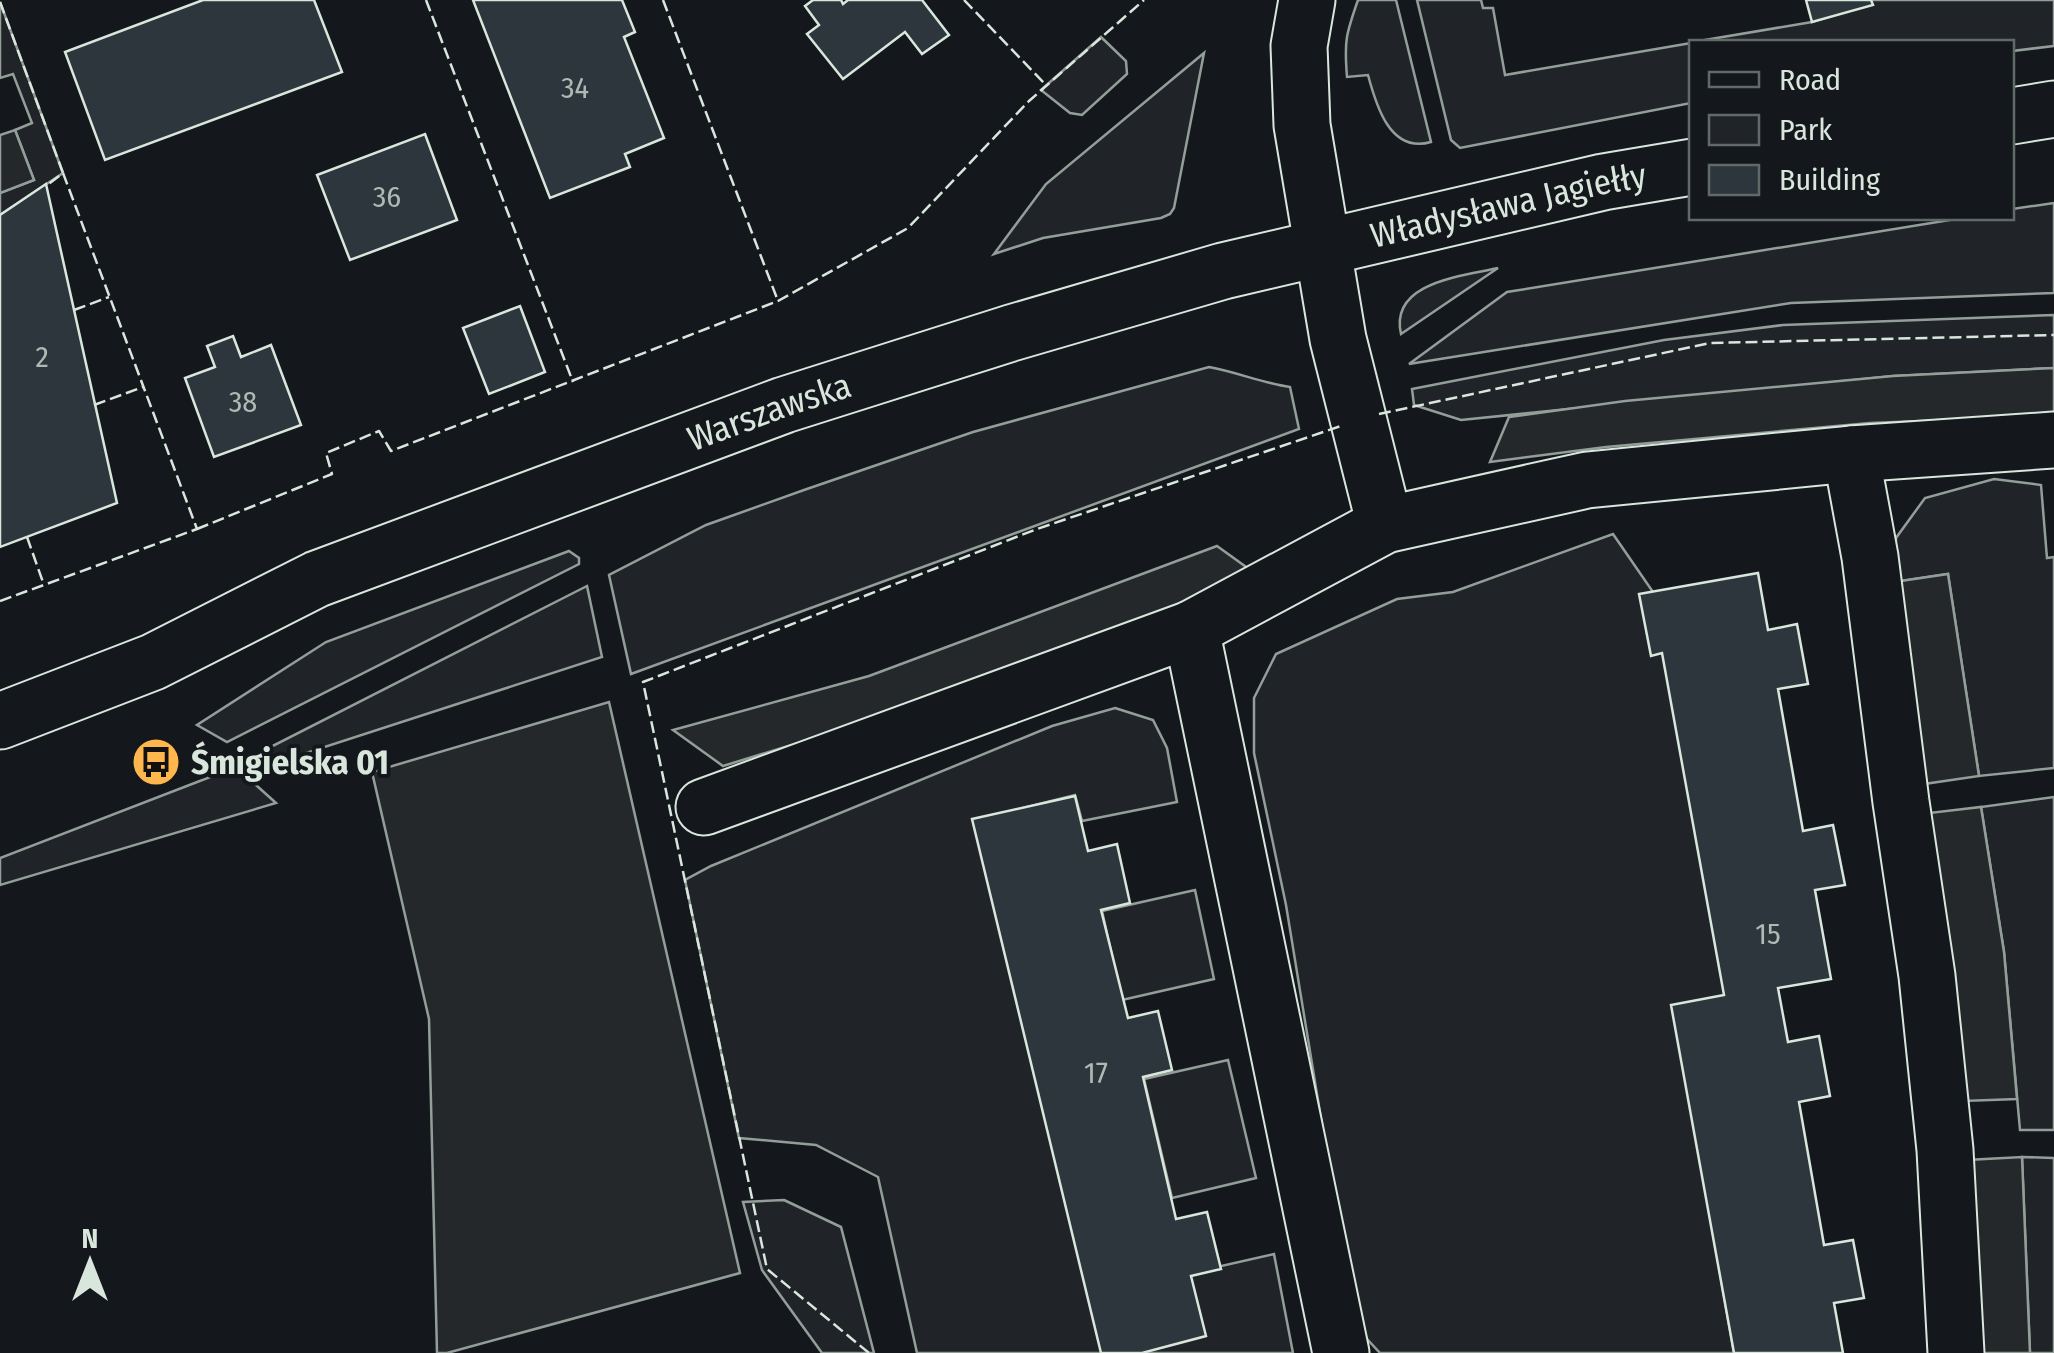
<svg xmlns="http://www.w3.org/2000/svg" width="2054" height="1353" font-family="'Fira Sans Condensed',sans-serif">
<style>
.green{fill:#202428;stroke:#939e99;stroke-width:2.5}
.parking{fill:#24282b;stroke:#939e99;stroke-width:2.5}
.building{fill:#2c363c;stroke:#d8e6dc;stroke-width:2.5}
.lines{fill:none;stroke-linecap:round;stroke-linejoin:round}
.minor-casing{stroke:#d8e6dc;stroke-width:59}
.tertiary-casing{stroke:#d8e6dc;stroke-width:59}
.minor{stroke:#14181c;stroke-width:55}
.tertiary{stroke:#14181c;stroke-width:55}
.fence{stroke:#d8e6dc;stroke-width:2.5;stroke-dasharray:12 5;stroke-linecap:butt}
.labels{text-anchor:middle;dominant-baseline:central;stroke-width:8;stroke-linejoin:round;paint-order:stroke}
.number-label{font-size:30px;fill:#adbab4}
.street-label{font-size:35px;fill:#d8e6dc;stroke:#14181c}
.poi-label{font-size:35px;font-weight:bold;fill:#d8e6dc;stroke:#14181c;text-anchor:start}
</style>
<rect width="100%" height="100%" fill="#14181c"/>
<g class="green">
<path d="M1358,0H1396L1431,142C1390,154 1376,105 1368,75L1347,77C1344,41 1346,34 1358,0Z"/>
<path d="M1417,0H1481L1483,8H1493L1505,75L1691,43V103L1460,148L1451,140Z"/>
<path d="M1871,0H2054V46L2012,51V42H1693L1812,22L1872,4Z"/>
<path d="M0,2L63,173L0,215V193L34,180L15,130L32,123L13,74L0,78Z"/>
<path d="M1101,37L1126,61L1127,74L1082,115L1070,113L1041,90Z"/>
<path d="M1204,53L1174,208L1170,214L1161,218L1043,238L994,254L1046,184Z"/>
<path d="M2054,203V293L1791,303L1409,364L1507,292L1962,218H2012V209Z"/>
<path d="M1498,268L1401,334C1389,282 1463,276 1498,268Z"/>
<path d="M2054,315V368L1893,376L1461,420L1414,405L1412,389L1664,340L1783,325Z"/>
<path d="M1209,367C1237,372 1262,383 1290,387L1299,429L631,674L609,575L706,525L804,490L973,432Z"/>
<path d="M1994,479L2041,485L2047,558L2054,557V768L1979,776L1948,574L1894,582L1896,538L1925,498Z"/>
<path d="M1613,534L1653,592L1725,997L1673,1007L1734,1353H1380L1355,1326L1286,905L1254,753V698L1276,654L1397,599L1453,592Z"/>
<path d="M569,551L579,558V564L227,742L197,725L326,642Z"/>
<path d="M587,586L602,657L266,766L253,756Z"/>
<path d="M1115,708L1153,720L1167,748L1177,802L1082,821L1075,795L975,820L1107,1353H917L878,1177L816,1145L739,1138L685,880L711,866L1052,726Z"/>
<path d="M236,767L276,803L0,885V858Z"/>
<path d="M2054,797V1130H2020L2004,952L1981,807Z"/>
<path d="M1195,890L1214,979L1122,1000L1102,911Z"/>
<path d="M1228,1060L1256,1178L1172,1198L1144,1079Z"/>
<path d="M2022,1157L2054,1158V1353H2030Z"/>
<path d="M784,1200L841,1227L874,1353H822L762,1270L743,1202Z"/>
<path d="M1274,1254L1293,1353H1134L1186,1274Z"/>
</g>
<g class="parking">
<path d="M15,130L34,180L0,193V135Z"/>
<path d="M2054,368V416L1870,423L1606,447L1490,462L1509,417L1625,401L1893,376Z"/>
<path d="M1217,546L1260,577L915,707L723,766L673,730L869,676Z"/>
<path d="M1948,574L1979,776L1924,784L1894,582Z"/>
<path d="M609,702L740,1273L447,1353H437L429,1019L372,772Z"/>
<path d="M1981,807L2004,952L2017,1099L1963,1101L1929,813Z"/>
<path d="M2022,1157L2030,1353H1975L1967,1160Z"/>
</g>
<g class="building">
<path d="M203,0H314L342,72L105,160L65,52Z"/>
<path d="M473,0H622L635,32L624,37L664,138L625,154L630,167L550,198Z"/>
<path d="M813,0H841L843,4L848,0H922L949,35L922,54L905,32L843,79L807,34L819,25L805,6Z"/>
<path d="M1806,0H1871L1873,5L1812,22Z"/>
<path d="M425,134L457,220L350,260L317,175Z"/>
<path d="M46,184L117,503L0,547V215Z"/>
<path d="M520,306L545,372L489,394L463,328Z"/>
<path d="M233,336L241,357L271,345L301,425L214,457L185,378L215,367L207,346Z"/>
<path d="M1758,573L1768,630L1797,624L1808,684L1778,689L1803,831L1833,825L1845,885L1815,890L1831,979L1778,988L1788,1042L1819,1036L1830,1096L1799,1102L1824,1245L1853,1240L1864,1298L1834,1303L1843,1353H1734L1671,1005L1724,995L1662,653L1651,656L1639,594Z"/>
<path d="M1075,796L1088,851L1117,844L1130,903L1101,910L1128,1018L1158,1011L1172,1070L1143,1077L1176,1219L1207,1212L1221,1269L1191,1276L1206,1336L1142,1353H1101L972,819Z"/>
</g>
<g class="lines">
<g class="minor-casing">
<g id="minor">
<path d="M1307,0L1299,46L1302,125L1338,339L1385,525"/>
<path d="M1851,454L1870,557L1901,802L1927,976L1945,1150L1956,1353"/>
<path d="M1191,629L1341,1353"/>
<path d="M704,807L1191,629L1385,525L1587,480L1851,454L2054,440"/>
</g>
</g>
<g class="tertiary-casing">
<g id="tertiary">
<path d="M2012,116L2054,109"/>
<path id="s1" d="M0,721L153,662L317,579L784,405L1011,333L1223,271L1603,182L1692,167"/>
</g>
</g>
<use href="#minor" class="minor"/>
<use href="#tertiary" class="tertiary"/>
<g class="fence">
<path d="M426,0L573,382"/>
<path d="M663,0L778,301"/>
<path d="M964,0L1046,85"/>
<path d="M0,2L63,173"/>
<path d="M74,310L109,297"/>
<path d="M94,405L143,387"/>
<path d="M1379,414L1710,343L2054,335"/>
<path d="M197,529L332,474L326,453L379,431L391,451L778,301L908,228L1029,101L1144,0"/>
<path d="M27,537L44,585"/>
<path d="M0,601L197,529L63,173L46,186"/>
<path d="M869,1353L767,1269L643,682L1037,529L1341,426"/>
</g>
</g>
<defs>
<g id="bus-disc" transform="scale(2.5)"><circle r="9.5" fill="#ffb74d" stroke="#14181c"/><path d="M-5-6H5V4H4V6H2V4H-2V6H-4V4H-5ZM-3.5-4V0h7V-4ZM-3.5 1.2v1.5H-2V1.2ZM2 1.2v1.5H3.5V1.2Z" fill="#111"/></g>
</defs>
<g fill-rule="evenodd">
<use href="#bus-disc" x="156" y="762"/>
</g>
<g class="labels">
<g class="number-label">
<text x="575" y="88">34</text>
<text x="387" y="197">36</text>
<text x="42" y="357">2</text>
<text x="243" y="402">38</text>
<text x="1768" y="934">15</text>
<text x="1096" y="1073">17</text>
</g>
<g class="street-label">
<text stroke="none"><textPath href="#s1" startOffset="1598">Władysława Jagiełły</textPath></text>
<text stroke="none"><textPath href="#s1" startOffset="830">Warszawska</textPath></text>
</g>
<g class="poi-label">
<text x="191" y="762">Śmigielska 01</text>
</g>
</g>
<rect x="1689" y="40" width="325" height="180" fill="#14181c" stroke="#626a69" stroke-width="2.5"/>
<rect x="1709" y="72" width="50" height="15" fill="#14181c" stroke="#626a69" stroke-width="2.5"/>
<text x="1779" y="90" font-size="30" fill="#d8e6dc">Road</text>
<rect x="1709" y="115" width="50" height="30" fill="#202428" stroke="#626a69" stroke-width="2.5"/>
<text x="1779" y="140" font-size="30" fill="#d8e6dc">Park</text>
<rect x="1709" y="165" width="50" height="30" fill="#2c363c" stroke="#626a69" stroke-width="2.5"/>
<text x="1779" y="190" font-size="30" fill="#d8e6dc">Building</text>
<g transform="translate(90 1263)" stroke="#14181c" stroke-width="8" paint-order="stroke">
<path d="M0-8L18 38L0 25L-18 38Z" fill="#d8e6dc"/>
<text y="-15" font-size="28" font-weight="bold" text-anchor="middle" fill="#d8e6dc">N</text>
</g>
</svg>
